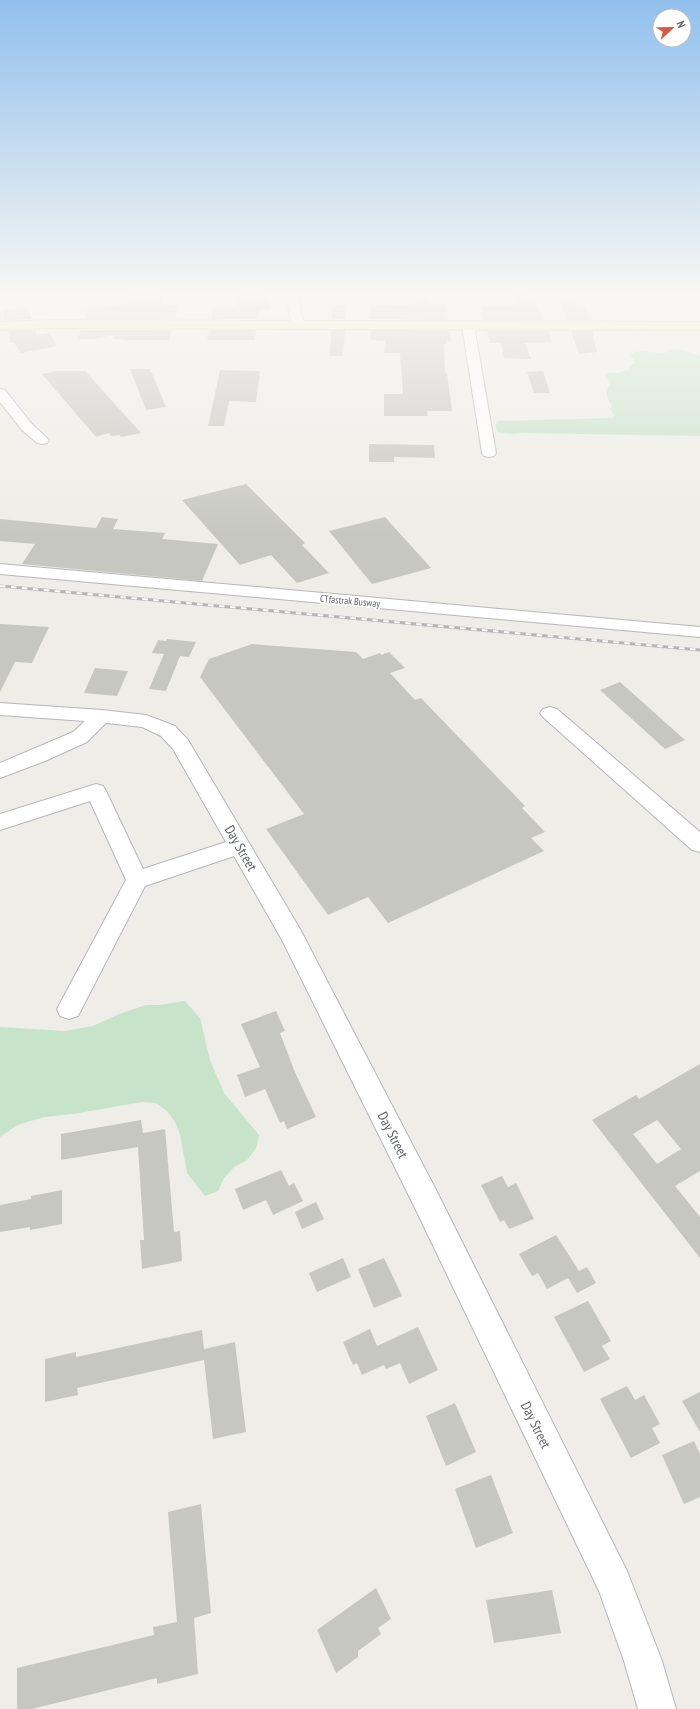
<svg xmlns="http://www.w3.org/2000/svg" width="700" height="1709" font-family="'PT Sans Narrow',sans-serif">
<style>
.green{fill:#c7e3c9}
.building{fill:#c7c7c1;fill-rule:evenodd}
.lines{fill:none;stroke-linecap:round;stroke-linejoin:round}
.minor-casing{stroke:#b4b6ba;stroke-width:2}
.major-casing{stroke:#e2c96d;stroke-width:2}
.minor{fill:#fff;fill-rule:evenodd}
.major{fill:#f6f0b5;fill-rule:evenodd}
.rail-casing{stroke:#b4b5b5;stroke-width:3}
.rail{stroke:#fff;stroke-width:2;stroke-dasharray:5.5;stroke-linecap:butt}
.labels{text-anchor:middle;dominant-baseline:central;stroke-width:4;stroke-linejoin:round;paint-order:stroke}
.far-street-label{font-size:10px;fill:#5e6165;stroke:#fff}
.near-street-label{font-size:14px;fill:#5e6165;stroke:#fff}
</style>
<rect width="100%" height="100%" fill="#efede7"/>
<g class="green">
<path d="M676,349L683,350L700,356V436L522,433L512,434L497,432L495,424L498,421L610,418L615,417L610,409L612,406C608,399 604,392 610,385L605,373H618L629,370V367L635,363L630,354C639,349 650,352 660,353C665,353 671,351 676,349Z"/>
<path d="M185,1001L200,1018L210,1060L224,1093L259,1135L256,1148L247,1160L234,1167L224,1178L218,1191L205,1196L187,1173L180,1134L175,1122L167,1111L156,1103L142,1102L73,1114L44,1117L17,1125L0,1137V1027L65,1031L93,1026L119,1014L146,1005H159Z"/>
</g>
<g class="building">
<path d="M236,294H262L263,296H268L271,309L259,310L258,319H211L213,307H238Z"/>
<path d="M515,294H532L543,320H484L481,306H519Z"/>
<path d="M129,295H163L162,305H179L175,319H85L88,307L126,306Z"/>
<path d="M415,296H429L430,304H446L448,320L371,319V305L415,306Z"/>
<path d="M559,296H573L578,307H586L589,320H567Z"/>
<path d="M332,305H346L345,319H332Z"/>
<path d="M28,307L32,319L5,320L3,310Z"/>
<path d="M35,330L37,335L50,333L57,346L21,353L14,343H11L8,331Z"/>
<path d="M81,330H172L169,340H122V339H114L113,335L95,339H78Z"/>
<path d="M209,330H256L255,340H207Z"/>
<path d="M331,330H345L343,356H330Z"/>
<path d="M371,330L450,331L451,341H446L447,344H444L445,373H447L452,411H427L428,416H384V394H403L400,353H384L385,341L371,340Z"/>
<path d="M487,331H548L553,342L525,343L531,359L504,358L501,343H490Z"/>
<path d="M571,331H592L597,352L579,354Z"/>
<path d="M130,369H150L166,407L146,410Z"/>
<path d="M220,370L260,371L256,402L229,401L224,426H208Z"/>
<path d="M56,371H85L141,433L122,437L119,435L111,436L109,433L96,437L42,374Z"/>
<path d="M543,371L550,393H534L527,372Z"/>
<path d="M369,444L434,445L435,458L394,457V462H369Z"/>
<path d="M246,484L305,543L302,545L329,573L297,583L271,555L240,565L182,500Z"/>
<path d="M102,517L118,519L113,529L165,533L162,539L218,544L202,581L22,564L35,544L0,541V519L96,528Z"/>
<path d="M385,517L431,568L372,584L329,531Z"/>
<path d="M0,624L49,627L32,663L15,662L0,692Z"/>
<path d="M167,639L196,642L189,657L180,656L166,691L149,689L164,654L152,653L158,640L166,641Z"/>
<path d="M252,644L356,652L363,659L380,653L381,655L389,652L405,668L390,673L415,700L421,698L525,806L522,808L545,832L531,838L544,851L388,923L368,897L328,915L266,829L304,814L200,677L209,659Z"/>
<path d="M95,668L128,671L117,696L84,693Z"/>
<path d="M620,682L685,740L665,749L600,690Z"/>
<path d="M276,1011L285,1031L280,1033L294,1070L316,1117L287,1129L284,1121L280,1123L265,1089L245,1097L237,1075L260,1067L241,1024Z"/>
<path d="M700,1064V1171L675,1186L700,1217V1258L592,1120L636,1095L639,1099ZM657,1120L681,1149L657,1164L633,1134Z"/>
<path d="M141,1120L143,1133L165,1129L174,1232L180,1231L182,1261L142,1269L140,1240H144L138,1147L61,1160V1134Z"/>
<path d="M281,1170L289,1186L294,1183L303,1201L273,1215L266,1200L243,1210L235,1189Z"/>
<path d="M502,1176L508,1187L516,1183L534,1219L509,1229L504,1220L500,1222L481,1185Z"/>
<path d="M62,1190V1224L30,1230V1227L0,1232V1205L31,1199V1196Z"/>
<path d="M316,1202L324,1219L302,1229L295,1212Z"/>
<path d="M556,1235L579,1271L587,1267L596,1283L577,1293L568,1278L547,1289L538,1273L532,1276L519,1254Z"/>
<path d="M343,1258L351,1277L317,1292L309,1273Z"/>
<path d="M384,1258L402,1296L374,1308L358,1269Z"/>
<path d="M588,1301L611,1341L602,1346L610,1359L584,1372L554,1317Z"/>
<path d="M418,1327L438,1370L409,1384L400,1363L386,1369L384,1365L362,1375L357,1363L353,1365L343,1342L370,1329L377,1346Z"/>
<path d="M202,1330L204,1349L235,1342L246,1432L213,1439L204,1360L77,1388L78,1395L45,1402V1359L76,1352V1357Z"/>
<path d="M627,1386L635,1400L644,1395L660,1424L652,1428L660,1443L631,1458L600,1399Z"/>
<path d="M700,1392V1432L682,1401Z"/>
<path d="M455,1403L476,1452L446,1466L426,1416Z"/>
<path d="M694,1441L700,1454V1497L684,1504L662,1455Z"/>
<path d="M491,1475L513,1533L476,1548L455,1489Z"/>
<path d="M201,1504L211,1613L194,1618L198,1674L157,1684V1678L32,1709H17V1668L154,1635L153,1627L177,1622L168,1512Z"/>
<path d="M376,1588L391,1619L378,1628L381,1634L358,1651V1657L336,1673L317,1630Z"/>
<path d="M552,1590L561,1633L494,1643L486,1600Z"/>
</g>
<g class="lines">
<g class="minor-casing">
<g id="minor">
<path d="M285,294H297L304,325L302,328H294L292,325Z"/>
<path d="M468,322L472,323L474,326L496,453L494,456L489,457L484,456L482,453L462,326L464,323Z"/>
<path d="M0,389L5,390L31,423L49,440L47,443L42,444L37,443L21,429L0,402Z"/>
<path d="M0,564L700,627V637L0,574Z"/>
<path d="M0,703L102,710L146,715L175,726L188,740L300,929L434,1186L627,1571L662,1661L676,1709H638L624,1661L599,1591L414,1206L282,940L234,856L145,886L78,1016L69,1019L60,1016L57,1009L126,880L90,801L0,830V814L96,784L103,786L106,791L143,869L226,842L173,749L161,736L142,727L106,723L87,742L45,761L0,778V763L73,732L85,721L0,715Z"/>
<path d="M550,707L557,709L700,832V852L692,850L543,717L540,713L543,709Z"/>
</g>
</g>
<g class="major-casing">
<path id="major" d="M48,320L700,322V330L48,328L0,330V322Z"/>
</g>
<use href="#minor" class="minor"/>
<use href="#major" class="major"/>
<g class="rail-casing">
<path id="rail" d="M0,586L700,650"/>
</g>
<use href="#rail" class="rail"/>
</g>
<linearGradient id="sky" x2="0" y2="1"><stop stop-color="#91c0ed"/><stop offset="0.55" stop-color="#f8f7f4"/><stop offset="1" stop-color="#f8f7f4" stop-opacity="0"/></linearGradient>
<rect width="700" height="533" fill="url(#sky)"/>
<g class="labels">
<g class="far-street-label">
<text transform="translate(350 601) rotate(5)">CTfastrak Busway</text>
</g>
<g class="near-street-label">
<text transform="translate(241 848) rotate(60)">Day Street</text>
<text transform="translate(393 1135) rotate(63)">Day Street</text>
<text transform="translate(536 1425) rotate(64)">Day Street</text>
</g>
</g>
<g transform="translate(672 28) rotate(68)"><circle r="19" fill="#ffffff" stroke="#bfc0c1"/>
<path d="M0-3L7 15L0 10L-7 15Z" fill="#d65b46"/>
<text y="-6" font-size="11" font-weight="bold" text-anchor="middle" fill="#5e6165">N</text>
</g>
</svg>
